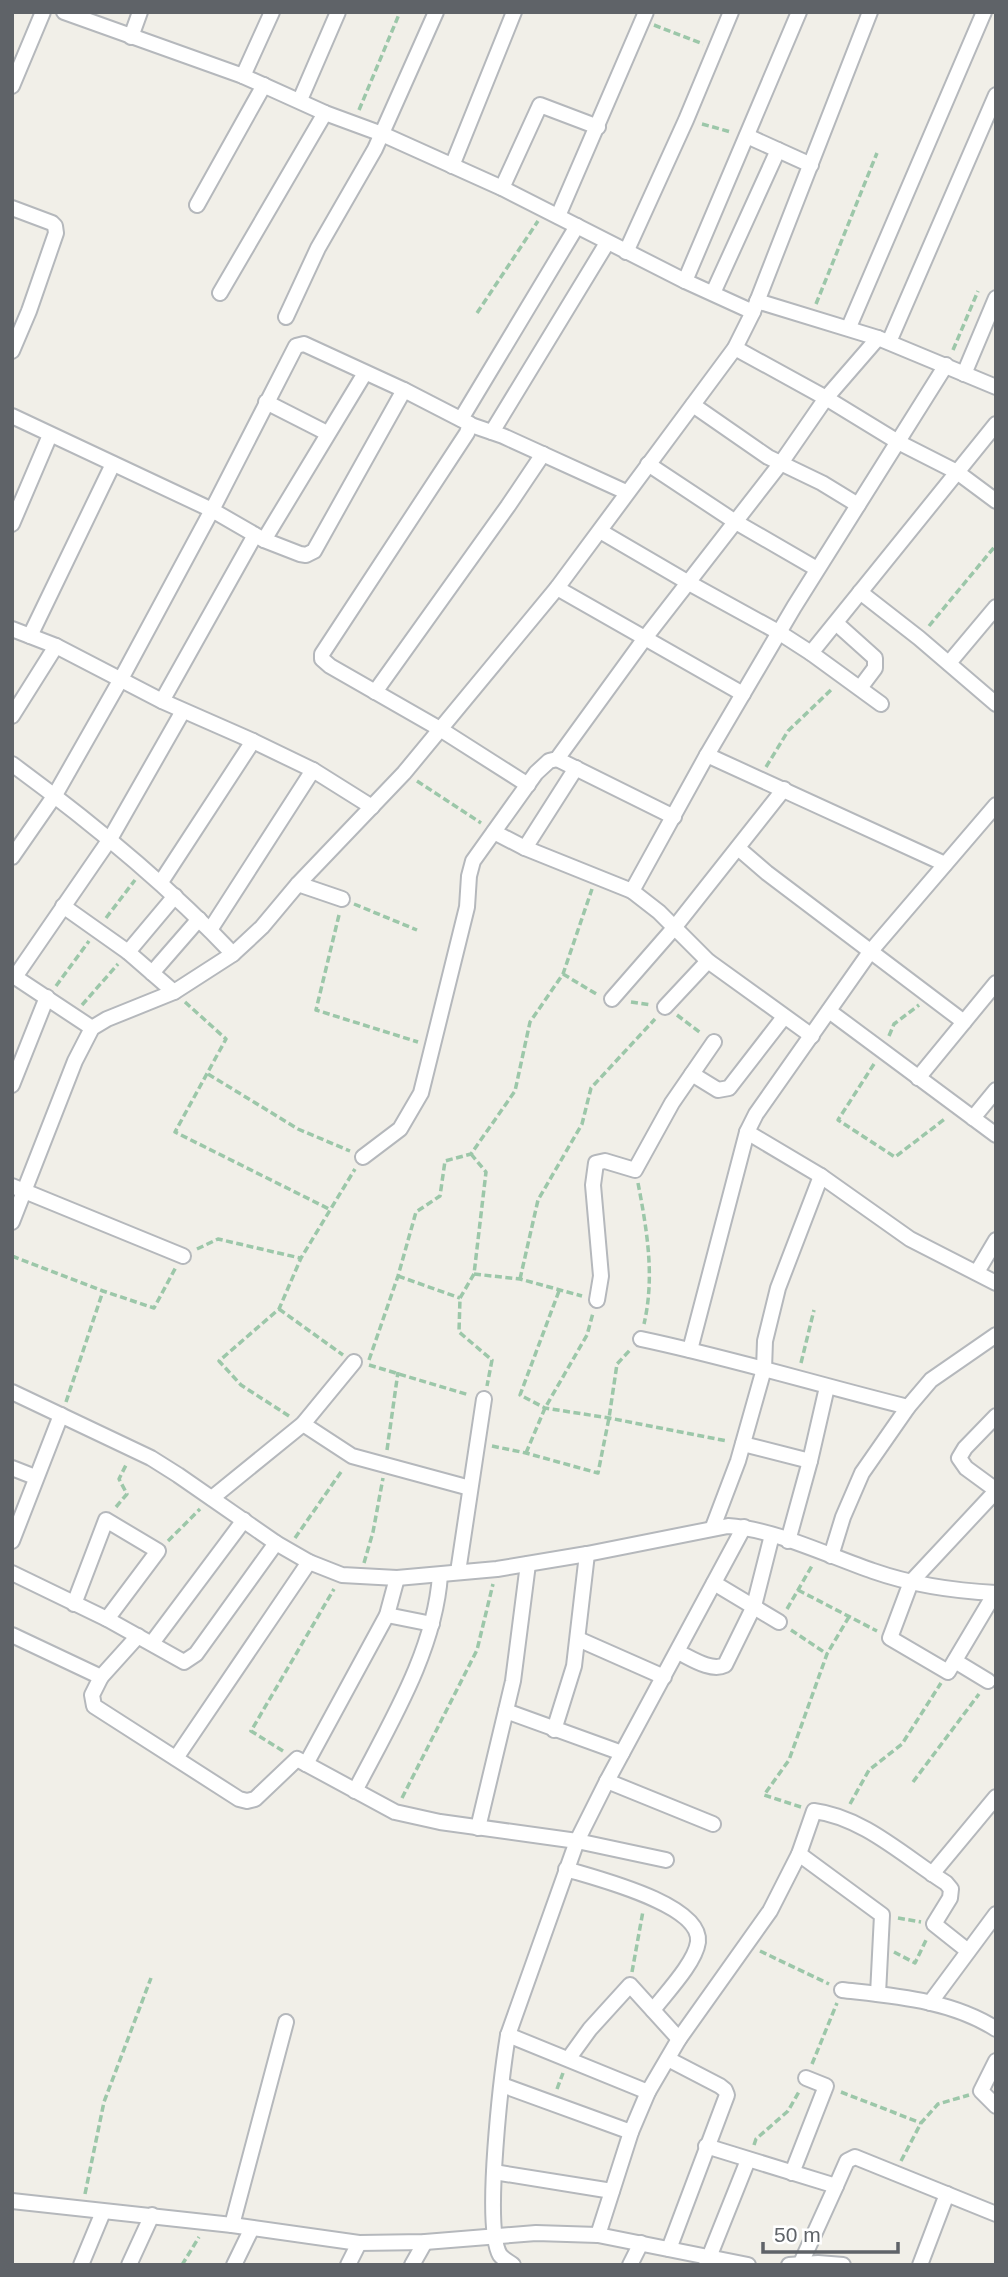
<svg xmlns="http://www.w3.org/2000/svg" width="1008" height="2277" font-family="Helvetica,sans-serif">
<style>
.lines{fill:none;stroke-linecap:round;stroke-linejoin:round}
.minor-casing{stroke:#b5b8bc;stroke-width:18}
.path{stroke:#9cc7a9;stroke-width:3.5;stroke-dasharray:7 3.5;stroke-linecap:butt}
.minor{stroke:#fff;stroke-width:14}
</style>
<rect width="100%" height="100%" fill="#f1efe8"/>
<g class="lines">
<g class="minor-casing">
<g id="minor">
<path d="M64,12L243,76L325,113L382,134L502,188L685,281L753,312"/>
<path d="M131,37L140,12"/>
<path d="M243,76L272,12"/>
<path d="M12,86L43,12"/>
<path d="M300,100L338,12"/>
<path d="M747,136L811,165"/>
<path d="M452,166L514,12"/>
<path d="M502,188L540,105L598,127"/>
<path d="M197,205L264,85"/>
<path d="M12,208L52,223L55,226L56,233L29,311L12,351"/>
<path d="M558,216L646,12"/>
<path d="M626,252L686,120L731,12"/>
<path d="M685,281L799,12"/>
<path d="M220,293L325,113"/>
<path d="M713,293L778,150"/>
<path d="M757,301L878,338L996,387"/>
<path d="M286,317L318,248L375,149L436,12"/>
<path d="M849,327L984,12"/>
<path d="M889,342L996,95"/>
<path d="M735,348L826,398L898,442L957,472L996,501"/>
<path d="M964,374L996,298"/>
<path d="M266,402L327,433"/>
<path d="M693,405L768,457L822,483L858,505"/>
<path d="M12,416L212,510L264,540L300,554L306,555L314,551L404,390L470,424L467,433L322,654V659L330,666L440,729L528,785"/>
<path d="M461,419L577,226"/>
<path d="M471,425L503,436L626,492"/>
<path d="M492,432L607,243"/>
<path d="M648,464L734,521L817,569"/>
<path d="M12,524L50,435"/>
<path d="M600,531L689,583L780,633L811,653L881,704"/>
<path d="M264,540L365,373"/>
<path d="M557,588L743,694"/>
<path d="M860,592L919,638L996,704"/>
<path d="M836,623L875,658V668L860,688"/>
<path d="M12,629L56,646L162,701L253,741L313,770L372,807"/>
<path d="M30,636L113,464"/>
<path d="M811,653L996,424"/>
<path d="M949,663L996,607"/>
<path d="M375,692L508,506L543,454"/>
<path d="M162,701L255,535"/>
<path d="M12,716L56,646"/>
<path d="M707,755L945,864"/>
<path d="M557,759L674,817"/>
<path d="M12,764C91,822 166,883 233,954"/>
<path d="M494,832L525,848L632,891L659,912L708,961L812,1036"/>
<path d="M525,848L576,768"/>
<path d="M738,848L767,873L964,1022"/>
<path d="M12,857L55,795L121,679L212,510L296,346L304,344L404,390"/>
<path d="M161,882L253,741"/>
<path d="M298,884L342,899"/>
<path d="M632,891L707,755L794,607L946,365"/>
<path d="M63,906L128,952L174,992"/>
<path d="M210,930L313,770"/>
<path d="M128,952L175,896"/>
<path d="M152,973L199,919"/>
<path d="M12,975L92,1028"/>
<path d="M15,977L110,839L183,711"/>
<path d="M612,999L674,928L784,789"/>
<path d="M665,1007L708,961"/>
<path d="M829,1011L996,1135"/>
<path d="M692,1074L718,1090L729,1088L784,1017"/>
<path d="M918,1078L996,983"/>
<path d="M12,1085L47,997"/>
<path d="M973,1118L996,1090"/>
<path d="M747,1132L821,1176"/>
<path d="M363,1157L400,1129L421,1093L467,907L469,876L473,861L536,773L549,761L557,759L645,638L781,463L826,398L878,338"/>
<path d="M12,1186L183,1256"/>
<path d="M12,1222L75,1061L92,1028L107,1019L174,992L233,954L262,927L298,884L404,773L557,588L735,348L753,312L870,12"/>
<path d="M977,1272L996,1240"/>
<path d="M597,1300L601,1276L593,1185L596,1163L605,1161L635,1170L672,1103L714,1042"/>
<path d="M641,1339C731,1358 819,1385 908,1407"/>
<path d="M690,1350L747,1132L756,1114L870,952L996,805"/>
<path d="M12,1392L151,1458L178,1475L276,1543L309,1562L342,1575L397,1578L497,1569L587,1554L728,1526C774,1529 829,1556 873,1571C913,1585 954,1591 996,1593"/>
<path d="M996,1416L965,1448L959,1458L966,1468L996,1490"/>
<path d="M303,1424L352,1456L470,1488"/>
<path d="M743,1444L810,1461"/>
<path d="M12,1468L35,1477"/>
<path d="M212,1498L303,1424L354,1362"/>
<path d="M713,1527L738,1461L764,1369L765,1341L778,1288L821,1176L910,1239L996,1283"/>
<path d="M12,1541L61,1415"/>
<path d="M788,1541L810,1461L827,1387"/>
<path d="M831,1556L843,1517L862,1473L908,1407L931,1380L996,1335"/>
<path d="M458,1572L484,1399"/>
<path d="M12,1573L107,1619L184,1662L196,1654L276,1543"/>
<path d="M714,1583L779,1622"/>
<path d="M995,1593L948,1672L890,1638L911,1582L996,1491"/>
<path d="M74,1604L106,1520L158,1551L107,1619"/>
<path d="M387,1615L432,1624"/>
<path d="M12,1635L101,1677L138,1636"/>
<path d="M578,1639L664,1677"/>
<path d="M152,1643L244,1520"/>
<path d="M678,1652C691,1658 711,1672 725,1665L754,1606L772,1535"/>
<path d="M955,1661L988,1681"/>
<path d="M101,1677L92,1695L94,1706L239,1799L247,1801L255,1799L297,1759L395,1812L440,1822L577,1841L666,1860"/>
<path d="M506,1711L622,1753"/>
<path d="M554,1730L574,1666L587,1554"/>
<path d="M176,1758L309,1562"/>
<path d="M306,1764L387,1615L397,1578"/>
<path d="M607,1781L713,1824"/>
<path d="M355,1791C389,1725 435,1651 440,1575"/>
<path d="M478,1828L513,1681L528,1564"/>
<path d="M799,1854L882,1915L878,1994"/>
<path d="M566,1869C595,1878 702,1904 698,1942C695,1963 666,1993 653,2010"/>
<path d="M932,1874L996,1797"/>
<path d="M842,1990C894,1996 951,2000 996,2029"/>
<path d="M930,2003L996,1914"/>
<path d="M508,2035L648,2092"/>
<path d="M569,2058L590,2029L630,1985L679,2039"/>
<path d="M668,2059L720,2086L725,2090L727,2095L669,2249"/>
<path d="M996,2061L981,2091L996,2106"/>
<path d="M502,2085L631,2132"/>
<path d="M706,2146L836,2186L801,2263"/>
<path d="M494,2172L612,2191"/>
<path d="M792,2173L826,2086L806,2078"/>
<path d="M836,2186L847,2161L855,2157L996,2214"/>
<path d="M12,2201L232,2225L359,2243L425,2242L536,2233L598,2235L748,2265"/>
<path d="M232,2225L286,2022"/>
<path d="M598,2235L631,2132L648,2092L679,2039L770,1911L799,1854L814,1811C863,1817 905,1857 946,1883L951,1889L950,1898L934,1924L968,1951"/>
<path d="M81,2265L103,2212"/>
<path d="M129,2265L152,2215"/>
<path d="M234,2265L252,2228"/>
<path d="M348,2265L359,2243"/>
<path d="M412,2265L425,2242"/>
<path d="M513,2265C509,2262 503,2259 500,2255C483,2227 502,2072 508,2035L577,1841L607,1781L744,1527"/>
<path d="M630,2265L641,2243"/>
<path d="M706,2265L748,2160"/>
<path d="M789,2265L818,2263L843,2265"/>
<path d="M920,2265L947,2194"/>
</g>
</g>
<g class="path">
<path d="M654,25L703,44"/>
<path d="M359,110L400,12"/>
<path d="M702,124L731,132"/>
<path d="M816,304L877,153"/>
<path d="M477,313L538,221"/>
<path d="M953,350L978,291"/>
<path d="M929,626L996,545"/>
<path d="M766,767L788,731L833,688"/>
<path d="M417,781L481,823"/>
<path d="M354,904L417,930"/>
<path d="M339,915L316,1010L418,1042"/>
<path d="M106,918L135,880"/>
<path d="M563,974L598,995"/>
<path d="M56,986L89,941"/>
<path d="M185,1002L226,1039L175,1132L329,1209"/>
<path d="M631,1002L651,1005"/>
<path d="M82,1005L118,964"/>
<path d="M677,1015L702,1034"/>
<path d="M889,1036L894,1024L919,1005"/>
<path d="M874,1064L838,1120L895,1157L946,1118"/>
<path d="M208,1074L298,1129L350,1151"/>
<path d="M471,1154L486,1172L474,1274L460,1298L459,1332L492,1360L487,1386"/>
<path d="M638,1183C647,1230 655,1277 644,1324"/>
<path d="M197,1249L218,1239L300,1258"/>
<path d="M12,1256L103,1291L154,1308L176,1267"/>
<path d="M474,1274L520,1279L582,1296"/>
<path d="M398,1276L460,1298"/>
<path d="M520,1279L538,1200L582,1124L591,1088L655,1019"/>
<path d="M559,1291L520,1395L545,1408L609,1418L727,1441"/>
<path d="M279,1309L343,1355"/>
<path d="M369,1360L398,1276L416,1212L440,1196L445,1161L471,1154L515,1091L530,1022L563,974L592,889"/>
<path d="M801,1363L814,1310"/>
<path d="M369,1365L469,1395"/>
<path d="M66,1402L103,1291"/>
<path d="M289,1416L241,1385L219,1361L279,1309L301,1258L355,1169"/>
<path d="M492,1446L526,1453L598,1473L609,1418L617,1364L631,1349"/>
<path d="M387,1450L398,1372"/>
<path d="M526,1453L545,1408L587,1335L593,1313"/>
<path d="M116,1507L127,1494L119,1479L127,1463"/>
<path d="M295,1538L343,1469"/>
<path d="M168,1541L200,1509"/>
<path d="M364,1563L373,1532L383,1478"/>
<path d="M798,1590L877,1631"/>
<path d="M787,1609L813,1564"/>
<path d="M791,1630L827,1654"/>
<path d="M283,1751L251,1731L334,1589"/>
<path d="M913,1782L979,1694"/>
<path d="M402,1798L477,1650L493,1584"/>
<path d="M850,1804L869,1770L902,1744L941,1683"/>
<path d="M801,1807L764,1795L789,1760L827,1654L850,1615"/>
<path d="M898,1918L921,1922"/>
<path d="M760,1951L829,1984"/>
<path d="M894,1952L915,1963L927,1938"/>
<path d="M632,1972L643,1911"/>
<path d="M812,2064L837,2003"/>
<path d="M557,2089L563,2073"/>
<path d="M841,2092L921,2123"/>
<path d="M754,2145L756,2139L788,2111L800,2090"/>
<path d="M901,2161L921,2123L938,2104L969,2095"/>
<path d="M85,2194L104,2102L151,1978"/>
<path d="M182,2265L199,2237"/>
</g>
<use href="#minor" class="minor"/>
</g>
<rect width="1008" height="2277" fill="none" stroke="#5f6368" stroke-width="28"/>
<path d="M763 2242v10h135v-10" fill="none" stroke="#5f6368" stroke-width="3.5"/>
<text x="774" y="2242" font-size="21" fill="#5f6368" stroke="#ffffff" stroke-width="5" paint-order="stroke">50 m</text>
</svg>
